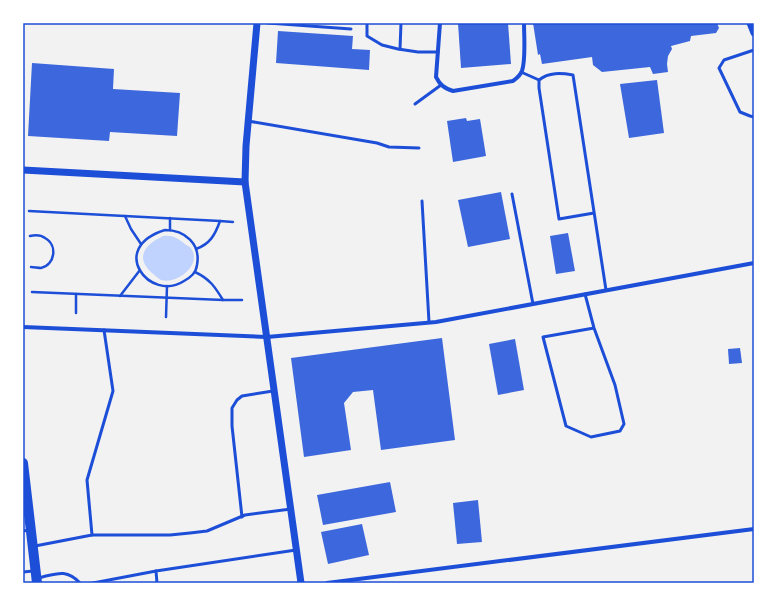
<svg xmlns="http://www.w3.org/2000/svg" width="777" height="606" font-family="Cabin,sans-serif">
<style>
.water{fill:#bfd3fe}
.building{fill:#3d67dc}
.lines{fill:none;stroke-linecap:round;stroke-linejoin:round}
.path{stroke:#1d4ed8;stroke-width:2.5}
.service{stroke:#1d4ed8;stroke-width:3}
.minor{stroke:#1d4ed8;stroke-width:4}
.tertiary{stroke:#1d4ed8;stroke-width:7}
.primary{stroke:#1d4ed8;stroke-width:10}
.neatline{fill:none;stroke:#1d4ed8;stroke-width:1.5}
</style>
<rect width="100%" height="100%" fill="#f2f2f2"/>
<path class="water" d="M163,236C173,235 177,238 185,244C185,244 189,247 190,247C204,263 178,285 161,280C157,278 155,275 152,273C134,257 146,244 163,236Z"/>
<g class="building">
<path d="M458,23H508L511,64L461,68Z"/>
<path d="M533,23H717L719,28L716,33L691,36L690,41L671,46L672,49L668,56L667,64L668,72L653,74L650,67L602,72L593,65L592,57L542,64L540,54L538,55Z"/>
<path d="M278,31L353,36L352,49L370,50L369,70L276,63Z"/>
<path d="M32,63L114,69L113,89L180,93L177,136L110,132L109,141L28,136Z"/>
<path d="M657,80L664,133L629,138L620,84Z"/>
<path d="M466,118L467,121L480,119L486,156L453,162L447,121Z"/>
<path d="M501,192L510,239L468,247L458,200Z"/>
<path d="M568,233L575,271L556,274L550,236Z"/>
<path d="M442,338L455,440L381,450L373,390L353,392L344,403L351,450L304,457L291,358Z"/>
<path d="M515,339L524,390L498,395L489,344Z"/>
<path d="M740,348L742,363L729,364L728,349Z"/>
<path d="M390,482L396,512L323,525L317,495Z"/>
<path d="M478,500L482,542L457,544L453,503Z"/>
<path d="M362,524L369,555L328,564L321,532Z"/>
</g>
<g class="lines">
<g class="path">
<path d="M29,211L220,221"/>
<path d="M125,216L131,229L141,244"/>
<path d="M165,230C185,230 201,244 197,265C196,273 191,277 184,281C150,303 107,248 165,230Z"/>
<path d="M170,230V218"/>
<path d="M30,236C35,235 41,235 45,238C58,245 55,265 41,268C38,268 34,267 31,267"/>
<path d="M196,249C210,244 215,235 220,221L233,222"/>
<path d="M195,272C210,279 215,287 223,300H242"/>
<path d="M32,292L223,300"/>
<path d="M120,296L140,270"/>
<path d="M76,313V294"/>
<path d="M166,317L167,286"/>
</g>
<g class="service">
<path d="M268,23L351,29"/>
<path d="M367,23V36L382,45L398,49L418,52H438"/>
<path d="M400,49L401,23"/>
<path d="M754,50L724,60L719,68L740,112L750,116L754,117"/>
<path d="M521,72L539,80"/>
<path d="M415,104L441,85"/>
<path d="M248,121L377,143L389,147L419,148"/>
<path d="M512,194L533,304"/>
<path d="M422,201L429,322"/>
<path d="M594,213L559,219L539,88V80C549,72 561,73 573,75L606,290"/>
<path d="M585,294L594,328L615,385L624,424L620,431L591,437L566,426L543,337L594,328"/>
<path d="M242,517L232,426V408L237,400L242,396L273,391"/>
<path d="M23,531L30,530"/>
<path d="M92,535H170L190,533L207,531L245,515L291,509"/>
<path d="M35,546L92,535L87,480L113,391L104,330"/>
<path d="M23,572L33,571"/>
<path d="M38,578C56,574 66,568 80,583"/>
<path d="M93,583L156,571"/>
<path d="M157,583L156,571L296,550"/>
</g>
<g class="minor">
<path d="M440,23L436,77C440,85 444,88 453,91L513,81C517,78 520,76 522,71C526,59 524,36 524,23"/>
<path d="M23,327L267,337L436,322L754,263"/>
<path d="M327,583L754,529"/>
</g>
<g class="tertiary">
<path d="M257,23L246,146L245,182L301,583"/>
<path d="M750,23L754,33"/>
<path d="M23,170L245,182"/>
</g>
<path class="primary" d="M23,463L37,583"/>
</g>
<rect width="777" height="606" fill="none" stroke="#ffffff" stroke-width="48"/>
<rect x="24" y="24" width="729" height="558" class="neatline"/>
</svg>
